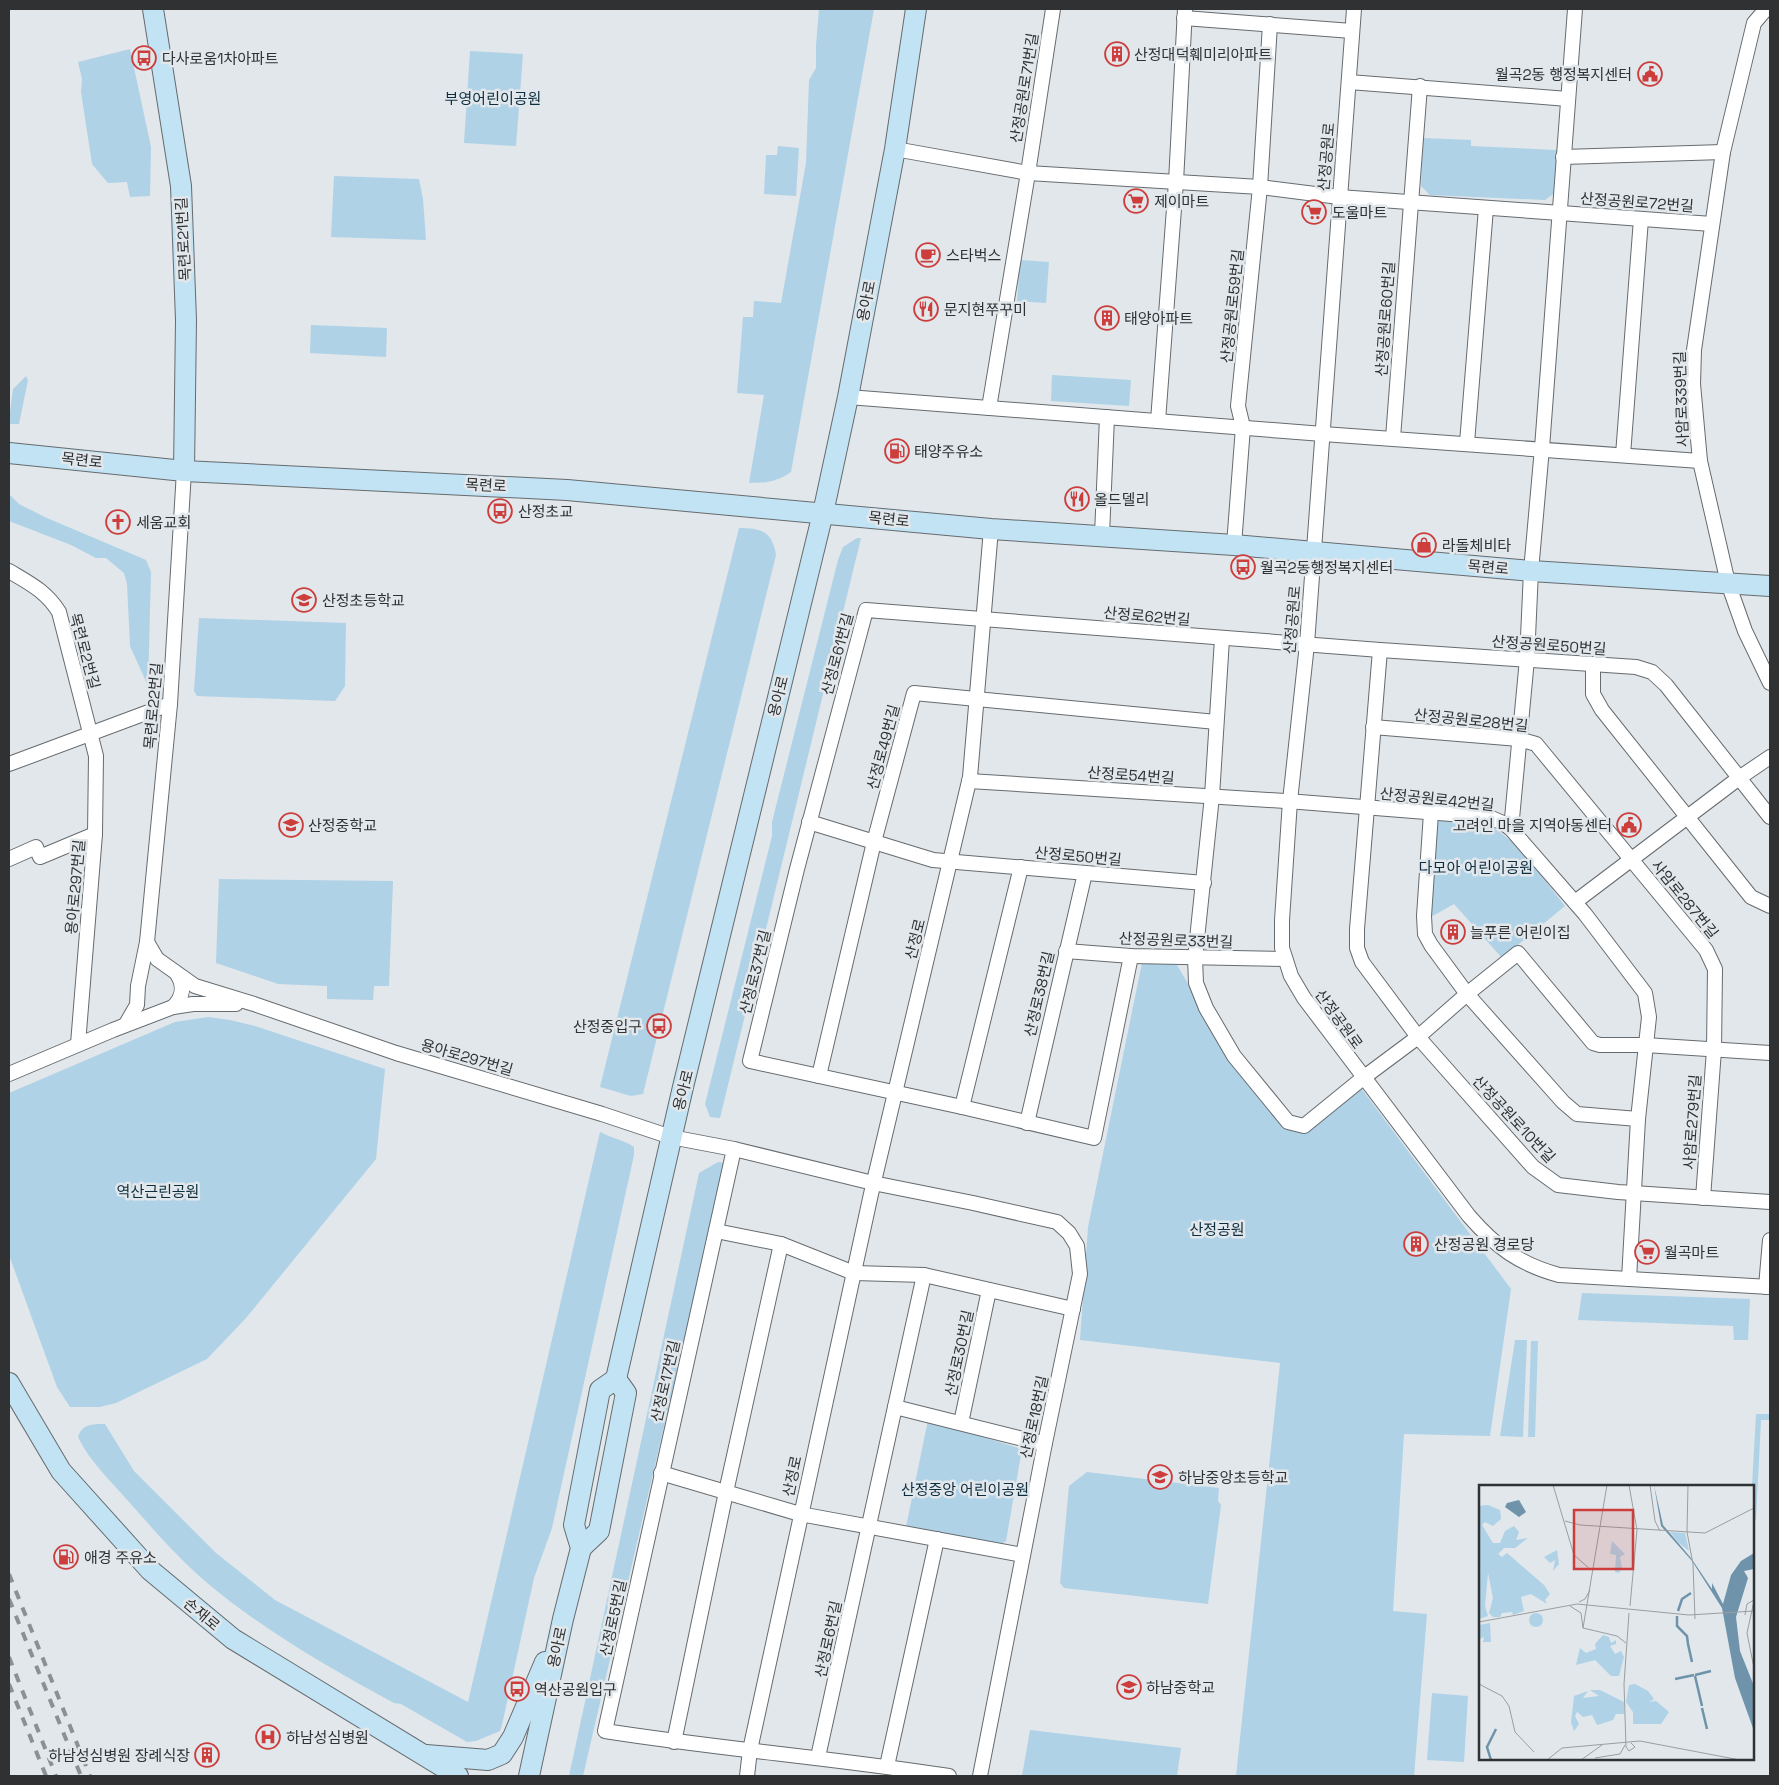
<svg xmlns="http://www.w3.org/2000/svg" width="1779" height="1785" font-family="'Space Grotesk','Noto Sans KR',sans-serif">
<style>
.green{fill:#afd2e7}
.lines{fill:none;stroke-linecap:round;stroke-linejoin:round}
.street-casing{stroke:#666b6f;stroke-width:16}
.secondary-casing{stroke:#666b6f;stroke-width:22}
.street{stroke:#fff;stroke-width:14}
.secondary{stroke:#c2e3f3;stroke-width:20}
.rail{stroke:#8c9093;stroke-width:4;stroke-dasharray:9 9;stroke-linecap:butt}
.labels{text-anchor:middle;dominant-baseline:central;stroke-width:5;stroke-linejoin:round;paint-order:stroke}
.poi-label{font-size:15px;fill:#2f3133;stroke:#e1e7eb;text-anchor:start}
.street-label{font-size:15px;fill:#2f3133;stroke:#e1e7eb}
.park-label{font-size:15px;fill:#0c2e3f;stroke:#e1e7eb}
.inset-river{fill:none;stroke:#6e93aa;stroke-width:2.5}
.inset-road{fill:none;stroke:#9a9ea1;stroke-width:1}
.view{fill:#cc3d3c;fill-opacity:0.15;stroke:#cc3d3c;stroke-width:2.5}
.inset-edge{fill:none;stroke:#2f3133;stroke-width:2.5}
</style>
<rect width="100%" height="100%" fill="#e1e7eb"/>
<g class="green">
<path d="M819,9H874L791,472C777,482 765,483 749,483L764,395L737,393L743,317H753L754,301L781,303L806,163L809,80L816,68V45Z"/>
<path d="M130,49L151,147L150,196L130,197L127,182L108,183L92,164L81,92L82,79L78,62Z"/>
<path d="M470,51L523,54L516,146L464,143Z"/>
<path d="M1423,138L1471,140V146L1557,150L1555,193L1545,200L1430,195L1421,186Z"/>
<path d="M778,146L799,148L796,196L764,194L766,155H777Z"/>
<path d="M334,176L419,179L423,199L426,240L331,237Z"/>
<path d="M1020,260L1049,262L1046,303L1017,301Z"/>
<path d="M311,325L387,328L386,357L310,353Z"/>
<path d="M1052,375L1131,380L1129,406L1051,401Z"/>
<path d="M26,376L28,380L19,424H9V412H10L13,389Z"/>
<path d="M9,494L19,504L47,518L146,560L151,572L148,686L130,646L127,584L124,573L106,558H96L71,545L9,521Z"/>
<path d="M739,528C761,528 772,531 776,555L643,1094L631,1096L600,1087Z"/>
<path d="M857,538H861L720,1118L710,1117L705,1104L772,836V822L838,560L843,547Z"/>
<path d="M199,618L346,623L345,686L335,701L197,696L194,691Z"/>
<path d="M1436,819C1450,821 1478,821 1489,826C1513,835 1548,885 1565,906L1502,958L1454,904L1429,918Z"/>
<path d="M219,879L393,881L389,986H374L373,1000L327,999V986L278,984L216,963Z"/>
<path d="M1144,953L1173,958L1227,1050L1293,1128L1358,1084L1511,1289L1490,1436L1404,1434L1393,1611L1427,1614L1414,1776H1236L1280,1363L1080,1340L1088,1227Z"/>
<path d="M208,1017L230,1020L255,1026L385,1069L376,1159L246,1318L207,1359L116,1403L100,1407H70L57,1387L9,1255V1093L175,1022Z"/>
<path d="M600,1132C611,1138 624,1140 634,1147V1155L552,1528L534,1578L502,1725L500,1731L476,1741L467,1742L401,1704L394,1703C329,1668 263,1630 206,1582C178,1558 154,1530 129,1502C112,1482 89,1461 78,1437C82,1424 92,1424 105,1424L134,1471L216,1553L275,1600L468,1702Z"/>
<path d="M718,1162L725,1163L583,1776H569L699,1173Z"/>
<path d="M1582,1293L1750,1299L1748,1340H1734L1733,1326L1578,1320Z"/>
<path d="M1515,1340H1527L1523,1437L1500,1436Z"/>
<path d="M1531,1341H1538L1535,1437H1528Z"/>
<path d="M1756,1414H1770V1420H1761L1756,1520L1753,1519L1752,1486Z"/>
<path d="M928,1420L1022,1449L1006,1541L994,1548L906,1527Z"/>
<path d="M1087,1472L1219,1488L1218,1501L1221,1505L1208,1604L1064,1588L1060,1583L1069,1486Z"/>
<path d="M1432,1693L1468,1696L1464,1762L1427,1760Z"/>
<path d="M1030,1730L1181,1748L1177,1776H1022Z"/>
</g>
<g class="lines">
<g class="street-casing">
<g id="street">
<path d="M1354,9L1307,644L1290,801L1282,920V948L1291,976L1304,998L1469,1216C1496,1247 1519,1264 1559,1275L1770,1287"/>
<path d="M1766,9L1754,23L1723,152L1694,350L1693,384L1700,461L1728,583L1745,631L1770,683"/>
<path d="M1184,18L1352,31"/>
<path d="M1349,82L1568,99"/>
<path d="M895,149L1028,173L1260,187L1339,197L1712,224"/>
<path d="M1563,157L1723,152"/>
<path d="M848,397L1323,434L1700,461"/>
<path d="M989,408L1028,173L1053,9"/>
<path d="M1158,421L1176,182L1185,9"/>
<path d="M1393,438L1420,86"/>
<path d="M1467,443L1486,208"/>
<path d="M1623,455L1641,219"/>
<path d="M1102,535L1107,417"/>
<path d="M1234,545L1243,427L1238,406L1260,187L1270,24"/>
<path d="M9,571C29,583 46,591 59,612L96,756L95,834L78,1044"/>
<path d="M1222,639L1212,796L1195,958L1196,983L1206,1008L1234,1056L1288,1122L1304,1126L1363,1078L1418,1037L1467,994L1518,953L1593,1043L1600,1045H1645L1770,1053"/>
<path d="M1380,650L1357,929V948L1362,962L1418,1037L1533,1167L1558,1185L1618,1192L1770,1202"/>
<path d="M1593,664V694L1602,710L1751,897L1770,906"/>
<path d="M1373,727L1519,739L1536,744L1706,950L1715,969L1714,1050L1703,1198"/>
<path d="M9,764L170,704"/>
<path d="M969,781L1300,802L1489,817L1503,823L1511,829L1585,914L1645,993L1649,1017L1638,1119L1629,1279"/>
<path d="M1431,813L1424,916L1425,934L1431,945L1467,994L1563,1102L1577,1114L1638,1119"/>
<path d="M809,822L933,860L1204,883"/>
<path d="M1511,829L1527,659L1531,571L1542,448L1575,9"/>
<path d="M9,859L36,847L40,857L95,834"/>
<path d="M1575,902L1739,778L1770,757"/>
<path d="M147,942L157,959L195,986L254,1004L396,1053L602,1114L671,1137L734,1149L873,1183L973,1203L1057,1222L1069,1233L1077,1246L1080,1274L1045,1443L980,1776"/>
<path d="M1066,951L1131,956L1285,959"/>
<path d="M1131,956L1094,1138L962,1107L750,1061L797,869L866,610L1380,650L1636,667L1652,672L1666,685L1770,817"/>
<path d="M173,1007C183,997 185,986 177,974"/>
<path d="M126,1024L137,1005L138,986L147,942L170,704L184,471"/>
<path d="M9,1074L113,1030L173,1007L193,1004H236"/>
<path d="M819,1076L874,842L914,693L1216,722"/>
<path d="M962,1107L1021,867"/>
<path d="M1027,1123L1085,873"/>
<path d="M734,1149L605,1731C719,1749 834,1758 949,1776"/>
<path d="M716,1231L781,1244L854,1273L924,1275L1073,1309"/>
<path d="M1766,1287L1770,1240"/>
<path d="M895,1407L1031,1441L1045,1443"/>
<path d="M961,1423L989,1290"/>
<path d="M661,1473L800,1514L1023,1555"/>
<path d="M674,1742L726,1492L781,1244"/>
<path d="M818,1757L924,1275"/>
<path d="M887,1766L937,1539"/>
<path d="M747,1776L750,1750L871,1194L970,777L991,529"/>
</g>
</g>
<g class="secondary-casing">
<g id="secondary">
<path d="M153,9L181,186L186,320L184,471"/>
<path d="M9,453L184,471L567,490L991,529L1234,545L1531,571L1770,586"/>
<path d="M9,1383L61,1471L150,1570L233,1639L458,1776"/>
<path d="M581,1548L599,1531L626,1393L616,1379"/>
<path d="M426,1755L488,1760L502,1754L513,1737L545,1662"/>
<path d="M529,1776L563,1619L581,1548L574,1525L600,1390L616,1379L683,1087L823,513L848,397L895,149L916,9"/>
</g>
</g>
<use href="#street" class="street"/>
<use href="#secondary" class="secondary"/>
<g class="rail">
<path d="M9,1574L90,1776"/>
<path d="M9,1599L81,1776"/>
<path d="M9,1657L56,1776"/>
<path d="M9,1684L46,1776"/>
</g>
</g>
<defs>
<g id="building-ring" transform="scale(1.25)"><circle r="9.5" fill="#e1e7eb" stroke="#cc3d3c" stroke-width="1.5"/><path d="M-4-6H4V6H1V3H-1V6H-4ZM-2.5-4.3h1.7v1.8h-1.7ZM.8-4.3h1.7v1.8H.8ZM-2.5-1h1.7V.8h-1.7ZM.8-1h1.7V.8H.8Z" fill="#cc3d3c"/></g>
<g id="bus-ring" transform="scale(1.25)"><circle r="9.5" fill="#e1e7eb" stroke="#cc3d3c" stroke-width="1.5"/><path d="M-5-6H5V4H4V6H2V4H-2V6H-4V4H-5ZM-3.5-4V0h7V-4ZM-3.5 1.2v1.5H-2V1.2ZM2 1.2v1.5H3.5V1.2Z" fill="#cc3d3c"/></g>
<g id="civic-ring" transform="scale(1.25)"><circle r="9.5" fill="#e1e7eb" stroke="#cc3d3c" stroke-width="1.5"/><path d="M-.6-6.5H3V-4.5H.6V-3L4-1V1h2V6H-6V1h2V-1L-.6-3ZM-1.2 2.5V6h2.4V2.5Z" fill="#cc3d3c"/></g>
<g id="supermarket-ring" transform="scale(1.25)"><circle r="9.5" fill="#e1e7eb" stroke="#cc3d3c" stroke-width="1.5"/><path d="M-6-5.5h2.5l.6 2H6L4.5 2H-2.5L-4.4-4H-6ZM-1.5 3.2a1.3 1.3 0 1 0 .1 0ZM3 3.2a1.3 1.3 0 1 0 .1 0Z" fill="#cc3d3c"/></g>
<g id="cafe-ring" transform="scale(1.25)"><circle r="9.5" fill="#e1e7eb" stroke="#cc3d3c" stroke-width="1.5"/><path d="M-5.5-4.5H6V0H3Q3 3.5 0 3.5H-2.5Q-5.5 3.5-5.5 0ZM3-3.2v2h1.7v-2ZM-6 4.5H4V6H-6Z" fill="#cc3d3c"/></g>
<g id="restaurant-ring" transform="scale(1.25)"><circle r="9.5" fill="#e1e7eb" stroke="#cc3d3c" stroke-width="1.5"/><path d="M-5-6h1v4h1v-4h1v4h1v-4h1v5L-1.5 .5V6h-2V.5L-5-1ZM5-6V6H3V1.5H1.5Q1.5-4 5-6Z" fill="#cc3d3c"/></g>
<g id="fuel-ring" transform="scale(1.25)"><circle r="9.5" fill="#e1e7eb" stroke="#cc3d3c" stroke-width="1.5"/><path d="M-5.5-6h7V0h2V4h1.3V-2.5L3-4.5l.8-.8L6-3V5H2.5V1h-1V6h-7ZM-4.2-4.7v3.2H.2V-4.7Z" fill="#cc3d3c"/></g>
<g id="church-ring" transform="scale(1.25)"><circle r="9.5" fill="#e1e7eb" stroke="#cc3d3c" stroke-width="1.5"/><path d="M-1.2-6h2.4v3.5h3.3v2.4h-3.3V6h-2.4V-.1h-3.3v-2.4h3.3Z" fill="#cc3d3c"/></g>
<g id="shop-ring" transform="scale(1.25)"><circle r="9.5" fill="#e1e7eb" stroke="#cc3d3c" stroke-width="1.5"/><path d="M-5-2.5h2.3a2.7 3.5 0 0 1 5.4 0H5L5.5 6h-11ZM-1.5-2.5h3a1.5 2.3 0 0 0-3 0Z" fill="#cc3d3c"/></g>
<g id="school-ring" transform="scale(1.25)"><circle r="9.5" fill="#e1e7eb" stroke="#cc3d3c" stroke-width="1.5"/><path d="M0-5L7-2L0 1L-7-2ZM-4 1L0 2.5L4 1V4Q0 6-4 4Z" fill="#cc3d3c"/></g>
<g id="hospital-ring" transform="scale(1.25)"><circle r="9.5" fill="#e1e7eb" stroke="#cc3d3c" stroke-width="1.5"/><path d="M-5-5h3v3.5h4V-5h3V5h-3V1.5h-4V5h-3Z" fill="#cc3d3c"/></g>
</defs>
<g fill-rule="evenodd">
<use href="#building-ring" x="1117" y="54"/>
<use href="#bus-ring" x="144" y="58"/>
<use href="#civic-ring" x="1650" y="74"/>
<use href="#supermarket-ring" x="1136" y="201"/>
<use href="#supermarket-ring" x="1314" y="212"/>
<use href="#cafe-ring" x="928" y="255"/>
<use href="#restaurant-ring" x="926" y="309"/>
<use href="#building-ring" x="1107" y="318"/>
<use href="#fuel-ring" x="897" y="451"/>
<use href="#restaurant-ring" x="1077" y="499"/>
<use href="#bus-ring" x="500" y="511"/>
<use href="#church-ring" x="118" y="522"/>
<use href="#shop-ring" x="1424" y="545"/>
<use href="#bus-ring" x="1243" y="567"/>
<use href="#school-ring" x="304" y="600"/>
<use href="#school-ring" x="291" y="825"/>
<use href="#civic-ring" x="1629" y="825"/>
<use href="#building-ring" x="1453" y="932"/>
<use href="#bus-ring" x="659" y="1026"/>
<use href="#building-ring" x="1416" y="1244"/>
<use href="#supermarket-ring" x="1647" y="1252"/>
<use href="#school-ring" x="1160" y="1477"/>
<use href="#fuel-ring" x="66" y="1557"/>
<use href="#school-ring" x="1129" y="1687"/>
<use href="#bus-ring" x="517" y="1689"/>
<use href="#hospital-ring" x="268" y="1737"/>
<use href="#building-ring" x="207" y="1755"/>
</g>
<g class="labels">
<g class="poi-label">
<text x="1134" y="54">산정대덕훼미리아파트</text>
<text x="162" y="58">다사로움1차아파트</text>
<text x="1632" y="74" text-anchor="end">월곡2동 행정복지센터</text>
<text x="1154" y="201">제이마트</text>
<text x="1332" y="212">도울마트</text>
<text x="946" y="255">스타벅스</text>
<text x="944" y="309">문지현쭈꾸미</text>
<text x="1124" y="318">태양아파트</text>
<text x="914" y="451">태양주유소</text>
<text x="1094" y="499">올드델리</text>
<text x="518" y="511">산정초교</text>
<text x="136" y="522">세움교회</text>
<text x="1442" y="545">라돌체비타</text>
<text x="1260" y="567">월곡2동행정복지센터</text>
<text x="322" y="600">산정초등학교</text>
<text x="308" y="825">산정중학교</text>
<text x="1612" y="825" text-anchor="end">고려인 마을 지역아동센터</text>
<text x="1470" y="932">늘푸른 어린이집</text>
<text x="642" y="1026" text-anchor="end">산정중입구</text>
<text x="1434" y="1244">산정공원 경로당</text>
<text x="1664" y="1252">월곡마트</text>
<text x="1178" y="1477">하남중앙초등학교</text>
<text x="84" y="1557">애경 주유소</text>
<text x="1146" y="1687">하남중학교</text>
<text x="534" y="1689">역산공원입구</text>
<text x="286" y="1737">하남성심병원</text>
<text x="190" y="1755" text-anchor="end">하남성심병원 장례식장</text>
</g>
<g class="street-label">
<text transform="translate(1024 88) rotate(-81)">산정공원로71번길</text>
<text transform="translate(1326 157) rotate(-85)">산정공원로</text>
<text transform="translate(1637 202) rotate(4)">산정공원로72번길</text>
<text transform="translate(183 239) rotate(-93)">목련로21번길</text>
<text transform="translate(866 301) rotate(-79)">용아로</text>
<text transform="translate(1232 306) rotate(-84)">산정공원로59번길</text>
<text transform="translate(1385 319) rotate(-86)">산정공원로60번길</text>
<text transform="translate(1681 399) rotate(-92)">사암로339번길</text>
<text transform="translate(82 460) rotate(6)">목련로</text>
<text transform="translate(486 485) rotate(3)">목련로</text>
<text transform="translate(889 519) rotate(6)">목련로</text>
<text transform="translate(1488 567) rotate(5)">목련로</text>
<text transform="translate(1147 616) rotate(5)">산정로62번길</text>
<text transform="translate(1292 620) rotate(-85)">산정공원로</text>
<text transform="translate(1549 645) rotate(4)">산정공원로50번길</text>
<text transform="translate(85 651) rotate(75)">목련로2번길</text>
<text transform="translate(837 654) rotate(-75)">산정로61번길</text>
<text transform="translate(778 696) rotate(-76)">용아로</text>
<text transform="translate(153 706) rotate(-85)">목련로22번길</text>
<text transform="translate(1471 720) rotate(6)">산정공원로28번길</text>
<text transform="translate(883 747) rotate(-75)">산정로49번길</text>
<text transform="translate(1131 775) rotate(4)">산정로54번길</text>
<text transform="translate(1437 799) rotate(6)">산정공원로42번길</text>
<text transform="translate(1078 856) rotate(5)">산정로50번길</text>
<text transform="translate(75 887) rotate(-85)">용아로297번길</text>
<text transform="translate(1685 899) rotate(51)">사암로287번길</text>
<text transform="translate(915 939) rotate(-76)">산정로</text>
<text transform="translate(1176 940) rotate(2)">산정공원로33번길</text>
<text transform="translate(755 972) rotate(-76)">산정로37번길</text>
<text transform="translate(1039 994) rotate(-77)">산정로38번길</text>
<text transform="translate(1339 1019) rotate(54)">산정공원로</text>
<text transform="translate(467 1057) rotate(16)">용아로297번길</text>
<text transform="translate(683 1090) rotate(-76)">용아로</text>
<text transform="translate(1514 1119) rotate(47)">산정공원로10번길</text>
<text transform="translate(1692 1122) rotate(-86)">사암로279번길</text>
<text transform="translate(959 1353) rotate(-78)">산정로30번길</text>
<text transform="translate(665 1381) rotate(-77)">산정로17번길</text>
<text transform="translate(1034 1417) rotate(-78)">산정로18번길</text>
<text transform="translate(792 1476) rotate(-78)">산정로</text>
<text transform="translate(202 1614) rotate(40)">손재로</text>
<text transform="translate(613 1618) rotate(-78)">산정로5번길</text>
<text transform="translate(828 1639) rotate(-78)">산정로6번길</text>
<text transform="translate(557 1647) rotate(-78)">용아로</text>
</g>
<g class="park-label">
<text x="493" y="98">부영어린이공원</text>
<text x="1476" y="867">다모아 어린이공원</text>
<text x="158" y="1191">역산근린공원</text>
<text x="1217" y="1229">산정공원</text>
<text x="965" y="1489">산정중앙 어린이공원</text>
</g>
</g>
<g transform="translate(1479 1485)">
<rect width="275" height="275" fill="#e1e7eb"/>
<path d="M9,20L21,25L22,34L14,41L6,37L3,40L14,58H21L26,46L35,41L40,47L37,55L49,53L36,63H25L19,69L23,72L28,68L65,100L71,109L66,115L68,119L52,109L42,112L45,126L34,130L33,127L23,128L21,132H14L10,128L14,113L9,88L6,121L9,131L0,134V21ZM191,47L206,48L210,66L199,57ZM133,56L146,69L141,72L143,83L140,88L136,87L137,70L131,69ZM78,65L80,79L74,86L76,75L71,78L65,72ZM50 135a7 7 0 1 1 14 0a7 7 0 1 1-14 0ZM11,138L12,157H4L5,152L0,154V140ZM124,150L130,152L132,158L137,155V159L131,161L136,169L142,166L145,172L140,191H132L116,175L97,180L101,163L107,168L117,164L116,159ZM156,199L169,206L175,214L170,217L177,216L190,227L182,239H154V227L147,217L150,200ZM111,205H121L145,217V229H137L134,235L118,240L113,230L104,232L98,227L96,231L100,239L95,246L92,237L95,211L109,206L104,213L120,211Z" fill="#afd2e7"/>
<path d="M175,0L184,40L212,73L233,104V98L244,119L252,90L262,76L275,68V84L265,86L269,93L257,132L261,166L275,201V275V246L256,193L243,123L213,76L182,41ZM40,15L47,27L40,32L26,22L28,18Z" fill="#6e93aa"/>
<path class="inset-river" d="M199,126L203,114L212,108M198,131V141L208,151L209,159M209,159L213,177M216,190L232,186M216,191L223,221M196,194L215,190M223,223L228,244M12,275L8,262L17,244"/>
<path class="inset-road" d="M74,0L95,70L112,85M128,0L104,143L138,151L147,158M150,0L158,45L151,121M171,0L176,36L181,46M209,0L208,47L214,79L216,134M86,36L101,40L226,48L275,23M275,116L268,148L275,183M100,117L106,114L111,105M91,121L102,128L104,143M150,128L145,199L147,262L150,266L156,262L152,258M266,130L268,119L275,115M0,137L98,119L210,130L275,126M0,199L23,211L30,221L36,247L55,267M116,273L141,269L146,260M68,275L83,263L161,256L261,275M102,275L123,260"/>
<path class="view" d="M95,25H154V84H95Z"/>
<rect width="275" height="275" class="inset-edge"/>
</g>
<rect width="1779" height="1785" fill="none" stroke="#2f3133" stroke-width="20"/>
</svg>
